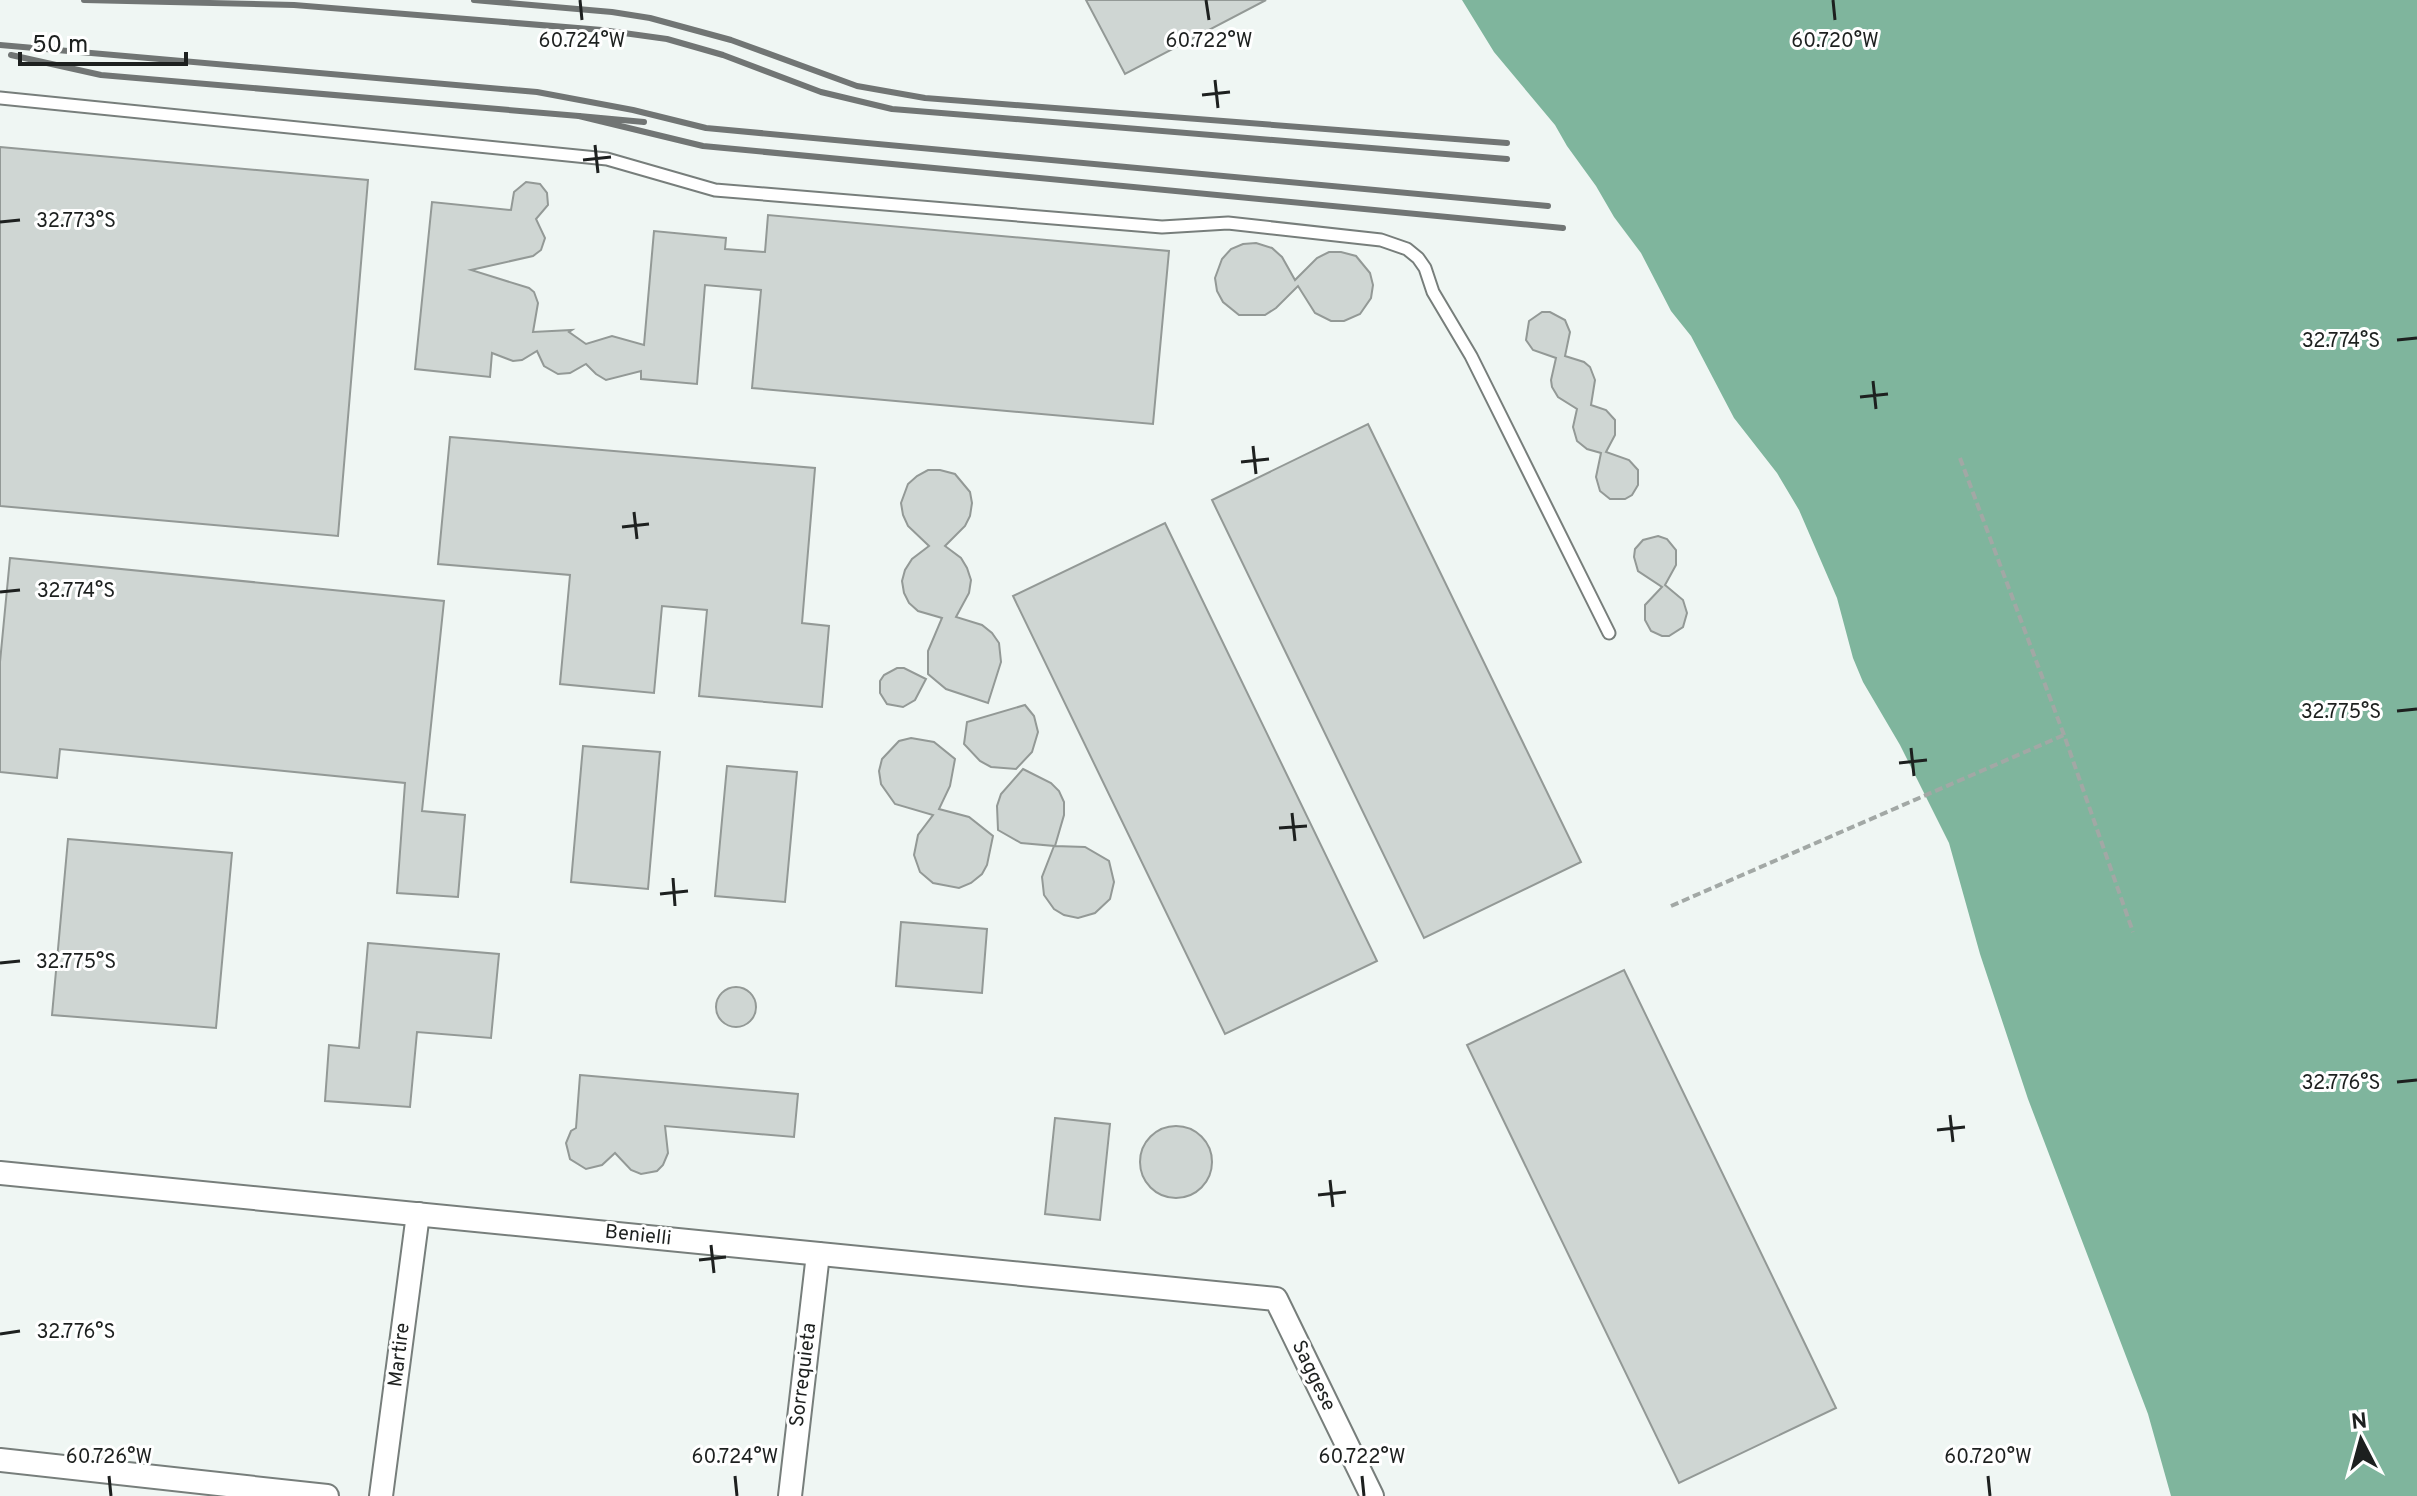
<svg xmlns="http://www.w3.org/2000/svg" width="2417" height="1496" font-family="Overpass,sans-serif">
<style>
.water{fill:#7fb59d}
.building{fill:#cfd6d3;stroke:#939996;stroke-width:2}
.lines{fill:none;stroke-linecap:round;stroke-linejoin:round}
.lane-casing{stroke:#777e7b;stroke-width:15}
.street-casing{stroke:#777e7b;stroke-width:26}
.path{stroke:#a2a8a5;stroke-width:4;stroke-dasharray:8 4;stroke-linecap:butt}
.lane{stroke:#fff;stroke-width:11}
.street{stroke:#fff;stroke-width:22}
.rail{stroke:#717574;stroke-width:6}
.ticks{fill:none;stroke:#1d201f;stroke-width:3}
.labels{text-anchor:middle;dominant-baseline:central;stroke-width:6;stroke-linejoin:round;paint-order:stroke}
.street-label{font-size:20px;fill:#1d201f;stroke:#fff}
.ticks-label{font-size:20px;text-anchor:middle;fill:#1d201f;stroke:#fff;stroke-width:6;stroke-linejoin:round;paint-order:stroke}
</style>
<rect width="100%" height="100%" fill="#eff6f3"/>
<path class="water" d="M1462,0H2417V1496H2171L2148,1414L2028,1099L1980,954L1949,843L1900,745L1863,682L1853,658L1837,598L1799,510L1777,473L1734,418L1691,336L1671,311L1641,253L1614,217L1596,186L1567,146L1555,125L1494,52Z"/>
<g class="building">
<path d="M1086,0H1266L1125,74Z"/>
<path d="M0,147L368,180L338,536L0,506Z"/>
<path d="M526,182L540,184L547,193L548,205L536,219L545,238L541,250L533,256L471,270L529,288L534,292L538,303L533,332L572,330L569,332L586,344L612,336L644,345L654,231L726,238L725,249L765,252L768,215L1169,251L1153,424L752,388L761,290L705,285L697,384L641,379V371L606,380L596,374L586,364L570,373L558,374L544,366L537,351L522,360L513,361L492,353L490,377L415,369L432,202L511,210L514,192Z"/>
<path d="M1256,243L1272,248L1282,257L1295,280L1317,258L1329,252H1341L1356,256L1370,273L1373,285L1371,298L1360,314L1344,321H1331L1315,313L1298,286L1276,308L1265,315H1239L1223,302L1217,291L1215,278L1222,259L1231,249L1243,244Z"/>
<path d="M1542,312H1550L1565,320L1570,332L1565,356L1584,362L1590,367L1595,380L1591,405L1606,410L1615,420V435L1606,452L1629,460L1638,470V485L1632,495L1625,499H1610L1600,491L1596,477L1601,453L1587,449L1577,441L1573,427L1577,409L1558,397L1552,387L1551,380L1556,358L1533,350L1526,340L1529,321Z"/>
<path d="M1368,424L1581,862L1424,938L1212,500Z"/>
<path d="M450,437L815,468L802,623L829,626L822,707L699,696L707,610L662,606L654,693L560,684L570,575L438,564Z"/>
<path d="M928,470H940L955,474L970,492L972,503L970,516L965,526L945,546L961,558L967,568L971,580L969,593L956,617L982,625L992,633L999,643L1001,662L988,703L946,689L928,674V651L942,618L918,611L909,603L904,593L902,581L905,570L912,559L929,546L908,526L903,515L901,503L908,484L917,476Z"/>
<path d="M1165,523L1377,961L1225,1034L1013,596Z"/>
<path d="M1658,536L1667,539L1676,550V565L1665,585L1683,600L1687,613L1683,627L1669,636H1662L1651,631L1645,620V605L1662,587L1638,571L1634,557L1635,549L1643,540Z"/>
<path d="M10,558L444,601L422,811L465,815L458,897L397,893L405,783L60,749L57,778L0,772V662Z"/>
<path d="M897,668H904L926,679L915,700L903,707L887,704L880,693V681L884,675Z"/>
<path d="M1025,705L1034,716L1038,732L1032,752L1016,769L991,767L980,761L964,744L967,722Z"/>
<path d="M911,738L934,742L955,759L950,786L939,809L969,817L993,836L987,865L982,874L971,883L959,888L933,883L920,872L914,855L918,835L933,815L895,804L881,784L879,771L882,759L899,741Z"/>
<path d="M583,746L660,752L648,889L571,882Z"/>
<path d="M727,766L797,772L785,902L715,896Z"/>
<path d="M1023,769L1051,783L1059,791L1064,802V815L1055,846L1085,847L1109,861L1114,882L1110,899L1095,913L1078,918L1064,915L1054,909L1044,895L1042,877L1054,846L1021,843L998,830L997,806L1001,794Z"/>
<path d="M68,839L232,853L216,1028L52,1015Z"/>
<path d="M901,922L987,929L982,993L896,986Z"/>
<path d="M368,943L499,954L491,1038L417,1032L410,1107L325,1101L329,1045L359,1048Z"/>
<path d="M1624,970L1836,1408L1679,1483L1467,1045Z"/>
<circle cx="736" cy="1007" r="20"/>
<path d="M580,1075L798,1094L794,1137L665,1126L668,1153L663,1165L657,1171L641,1174L631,1170L615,1153L602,1165L586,1169L570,1159L566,1143L571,1131L576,1128Z"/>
<path d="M1055,1118L1110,1124L1100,1220L1045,1214Z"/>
<circle cx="1176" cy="1162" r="36"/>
</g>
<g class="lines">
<g class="lane-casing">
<path id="lane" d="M0,98L607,159L715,190L1162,227L1228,223L1381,240L1407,249L1418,258L1425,268L1433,292L1471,356L1609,633"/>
</g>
<g class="street-casing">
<g id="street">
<path d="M0,1173L1276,1299L1372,1496"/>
<path d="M0,1460L327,1496"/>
<path d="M381,1496L418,1214"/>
<path d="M790,1496L818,1254"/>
</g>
</g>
<g class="path">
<path d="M1960,458L2064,735L2133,932"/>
<path d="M1671,906L2064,735"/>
</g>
<use href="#lane" class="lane"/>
<use href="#street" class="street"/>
<g class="rail">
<path d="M84,0L294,5L602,30L667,39L723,55L821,92L892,109L1507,159"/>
<path d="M474,0L612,12L650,18L731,40L857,86L925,98L1507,143"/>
<path d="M0,45L537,92L633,110L706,128L1548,206"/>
<path d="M11,55L101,75L579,116"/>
<path d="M644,122L579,116L703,146L1563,228"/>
</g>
</g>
<path class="ticks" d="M580,0L582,20M1206,0L1209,20M1833,0L1835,20M1215,80L1218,108M1202,95L1230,92M595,145L598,173M583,160L611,157M0,222L20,220M2397,340L2417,338M1873,381L1876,409M1860,397L1888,394M1253,446L1256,474M1241,462L1269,459M634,512L637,539M622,527L649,524M0,592L20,590M2397,711L2417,709M1911,748L1914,776M1899,763L1927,760M1292,813L1295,841M1279,828L1307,826M673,878L675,906M660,894L688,891M0,963L20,961M2397,1082L2417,1080M1950,1115L1953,1142M1937,1130L1965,1127M1330,1180L1333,1207M1318,1195L1346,1192M711,1245L714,1273M699,1260L726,1257M0,1334L20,1331M109,1476L111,1496M735,1476L737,1496M1362,1476L1364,1496M1988,1476L1990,1496"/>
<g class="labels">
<g class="street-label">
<text transform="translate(638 1236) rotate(6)">Benielli</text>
<text transform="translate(400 1355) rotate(-83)">Martire</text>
<text transform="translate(804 1375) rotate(-83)">Sorrequieta</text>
<text transform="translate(1313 1376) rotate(64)">Saggese</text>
</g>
</g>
<g class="ticks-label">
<text x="582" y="47">60.724°W</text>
<text x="1209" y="47">60.722°W</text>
<text x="1835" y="47">60.720°W</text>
<text x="76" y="227">32.773°S</text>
<text x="2341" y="347">32.774°S</text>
<text x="76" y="597">32.774°S</text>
<text x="2341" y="718">32.775°S</text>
<text x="76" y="968">32.775°S</text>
<text x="2341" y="1089">32.776°S</text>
<text x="76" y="1338">32.776°S</text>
<text x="109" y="1463">60.726°W</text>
<text x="735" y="1463">60.724°W</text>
<text x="1362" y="1463">60.722°W</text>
<text x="1988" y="1463">60.720°W</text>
</g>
<g transform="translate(2361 1440) rotate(354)" stroke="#ffffff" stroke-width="6" paint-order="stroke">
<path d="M0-6L14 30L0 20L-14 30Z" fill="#1d201f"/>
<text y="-12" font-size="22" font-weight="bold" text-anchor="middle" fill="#1d201f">N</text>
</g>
<path d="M20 52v12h166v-12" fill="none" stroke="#1d201f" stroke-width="4"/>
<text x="32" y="52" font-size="24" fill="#1d201f" stroke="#ffffff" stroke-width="6" paint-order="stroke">50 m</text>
</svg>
